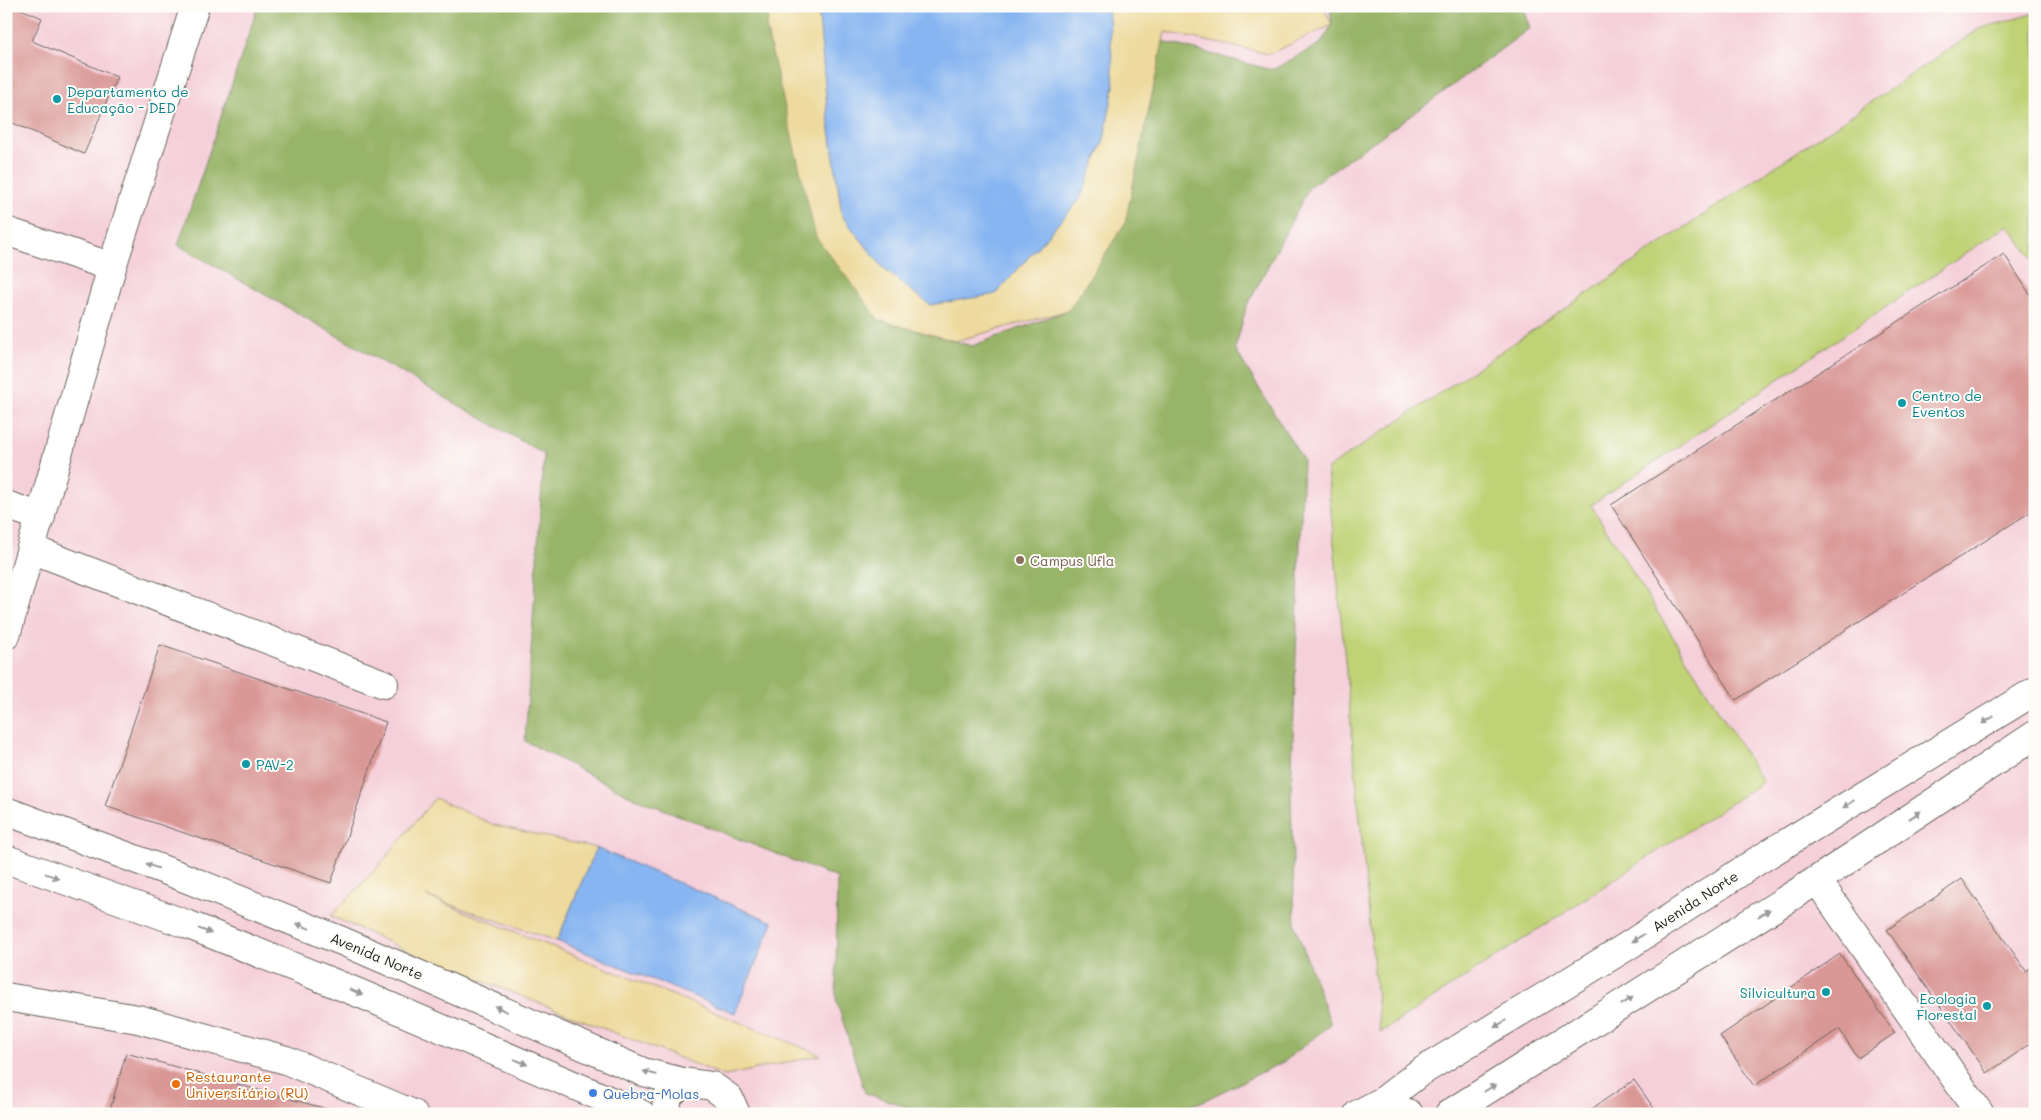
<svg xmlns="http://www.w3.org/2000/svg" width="2041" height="1120" font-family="Mali,sans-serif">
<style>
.built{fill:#f5cfd9}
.green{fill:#c0d276;stroke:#6e7749}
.forest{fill:#98b467;stroke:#5a6842}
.sand{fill:#eeda9e;stroke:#857b5d}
.water{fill:#87b5f1;stroke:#526886}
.building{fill:#d99795}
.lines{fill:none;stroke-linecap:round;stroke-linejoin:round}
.minor-casing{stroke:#69645e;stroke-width:30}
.minor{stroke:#fff;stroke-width:28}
.oneway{fill:#999}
.culture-dot{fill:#0f9aa8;stroke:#fdfcf7;stroke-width:2}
.education-dot{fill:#8d6e63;stroke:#fdfcf7;stroke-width:2}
.food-dot{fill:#e8710a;stroke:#fdfcf7;stroke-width:2}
.shop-dot{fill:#3f7fe0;stroke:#fdfcf7;stroke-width:2}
.labels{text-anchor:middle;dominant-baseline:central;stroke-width:4;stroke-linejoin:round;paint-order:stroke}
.culture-label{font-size:14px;fill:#0d838f;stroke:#fdfcf7;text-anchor:start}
.education-label{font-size:14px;fill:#785e54;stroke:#fdfcf7;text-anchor:start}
.street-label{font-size:14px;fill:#1c1c1c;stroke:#fdfcf7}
.food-label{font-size:14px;fill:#c56008;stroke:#fdfcf7;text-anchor:start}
.shop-label{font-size:14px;fill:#366cbe;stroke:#fdfcf7;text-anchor:start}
</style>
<rect width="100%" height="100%" fill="#fdfcf7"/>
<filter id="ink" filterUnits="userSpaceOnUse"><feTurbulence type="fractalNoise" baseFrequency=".02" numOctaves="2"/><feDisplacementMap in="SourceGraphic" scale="10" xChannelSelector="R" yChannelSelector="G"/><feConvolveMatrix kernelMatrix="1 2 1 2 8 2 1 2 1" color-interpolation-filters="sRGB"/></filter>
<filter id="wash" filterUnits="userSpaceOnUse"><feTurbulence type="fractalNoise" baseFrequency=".0096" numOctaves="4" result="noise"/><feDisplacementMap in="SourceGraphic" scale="20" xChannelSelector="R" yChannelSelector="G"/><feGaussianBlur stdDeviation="1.12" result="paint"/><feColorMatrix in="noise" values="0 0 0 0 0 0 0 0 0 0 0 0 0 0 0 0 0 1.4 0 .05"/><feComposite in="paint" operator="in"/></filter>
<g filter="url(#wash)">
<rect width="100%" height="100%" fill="#f7ebd8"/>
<rect class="built" x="6" y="6" width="2029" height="1108"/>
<path class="green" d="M2035,13V262L2008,225L1591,505L1763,782L1380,1033L1327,469L1979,29Z"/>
<path class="forest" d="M258,6H771L766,28L792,134L879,320L972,346L1069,310L1154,39L1272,70L1320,44L1332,25L1330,6H1522L1530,28L1430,102L1310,186L1246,308L1235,349L1303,460L1291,795L1295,926L1331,1024L1285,1061L1201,1102L1157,1114H929L865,1093L836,999L837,878L630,796L525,741L544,454L178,245Z"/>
<g class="sand">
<path d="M772,6H1323L1332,25L1269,54L1165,32L1125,223L1069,310L955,341L879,320L816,237L766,28Z"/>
<path d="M435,798L494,825L596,848L557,941L426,896L821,1055L725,1076L419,956L331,916L377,868Z"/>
</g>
<g class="water">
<path d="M818,6H1108L1114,86L1104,140L1080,199L996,294L930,305L885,270L842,216L827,108Z"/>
<path d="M596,848L773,922L735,1013L557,941Z"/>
</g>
<g id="blocks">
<g class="building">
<path d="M6,6H14L42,18L32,41L117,77L84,154L6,120Z"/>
<path d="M2004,254L2035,302V509L1736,700L1611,505Z"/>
<path d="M160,645L386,722L331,883L105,806Z"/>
<path d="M1962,879L2026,971L2035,965V1041L1987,1073L1887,930Z"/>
<path d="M1840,954L1895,1033L1858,1058L1839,1029L1754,1086L1720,1036Z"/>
<path d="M126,1053L341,1113V1114H109Z"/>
<path d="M1634,1080L1658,1114H1584Z"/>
</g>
</g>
</g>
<g filter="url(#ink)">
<use href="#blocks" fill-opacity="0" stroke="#69645e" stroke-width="1"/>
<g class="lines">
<g class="minor-casing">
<g id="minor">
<path d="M6,231L112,267"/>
<path d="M6,505L41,517"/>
<path d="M31,549L384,684"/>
<path d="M6,635L112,267L195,6"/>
<path d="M6,811L175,874L342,941L643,1072L683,1082L712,1086L729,1098L736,1114"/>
<path d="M6,859L189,925L361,994L641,1114"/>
<path d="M1817,880L1980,1114"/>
<path d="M6,997L138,1019L286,1060L413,1114"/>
<path d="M1383,1101L1409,1114"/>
<path d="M665,1114L668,1096L683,1082"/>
<path d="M1358,1114L1383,1101L1419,1073L1626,947L1757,861L2035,691"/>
<path d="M1449,1114L1817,880L2035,735"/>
</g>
</g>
<use href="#minor" class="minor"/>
</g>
<defs><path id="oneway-solid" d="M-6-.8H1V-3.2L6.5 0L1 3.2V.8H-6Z" transform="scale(1.25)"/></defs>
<g class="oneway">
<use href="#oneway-solid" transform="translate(1988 720) rotate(149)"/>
<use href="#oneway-solid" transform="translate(1849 804) rotate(149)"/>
<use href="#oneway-solid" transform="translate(1915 815) rotate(-34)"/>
<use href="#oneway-solid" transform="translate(152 866) rotate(-160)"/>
<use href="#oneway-solid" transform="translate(52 876) rotate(20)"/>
<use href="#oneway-solid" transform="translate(1764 913) rotate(-32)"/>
<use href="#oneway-solid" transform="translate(303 926) rotate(-158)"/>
<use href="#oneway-solid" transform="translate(205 931) rotate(22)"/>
<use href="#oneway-solid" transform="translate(1638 938) rotate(147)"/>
<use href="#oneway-solid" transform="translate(356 992) rotate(22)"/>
<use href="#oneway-solid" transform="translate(1627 1001) rotate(-32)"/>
<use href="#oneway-solid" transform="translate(501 1009) rotate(-156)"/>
<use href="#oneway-solid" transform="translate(1500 1024) rotate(148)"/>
<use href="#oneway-solid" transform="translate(521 1062) rotate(23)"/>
<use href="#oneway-solid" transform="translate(650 1073) rotate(-165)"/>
<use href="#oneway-solid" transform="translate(1490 1088) rotate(-32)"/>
</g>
</g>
<g class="culture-dot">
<circle cx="57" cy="99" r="5"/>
<circle cx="1902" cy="403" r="5"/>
<circle cx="246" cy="764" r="5"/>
<circle cx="1826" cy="992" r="5"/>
<circle cx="1987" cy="1006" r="5"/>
</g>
<circle class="education-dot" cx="1020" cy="560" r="5"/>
<circle class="food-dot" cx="176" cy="1084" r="5"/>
<circle class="shop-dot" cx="593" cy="1093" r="5"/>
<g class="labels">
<g class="culture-label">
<text x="67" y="91">Departamento de<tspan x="67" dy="16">Educação - DED</tspan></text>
<text x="1912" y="395">Centro de<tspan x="1912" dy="16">Eventos</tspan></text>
<text x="256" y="764">PAV-2</text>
<text x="1816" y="992" text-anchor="end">Silvicultura</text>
<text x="1977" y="998" text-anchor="end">Ecologia<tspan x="1977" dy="16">Florestal</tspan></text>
</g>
<g class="education-label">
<text x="1030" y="560">Campus Ufla</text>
</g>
<g class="street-label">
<text transform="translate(1695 901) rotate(-33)">Avenida Norte</text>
<text transform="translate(377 956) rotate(23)">Avenida Norte</text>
</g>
<g class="food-label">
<text x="186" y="1076">Restaurante<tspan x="186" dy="16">Universitário (RU)</tspan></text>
</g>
<g class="shop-label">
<text x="603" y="1093">Quebra-Molas</text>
</g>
</g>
<rect width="2041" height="1120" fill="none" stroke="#fdfcf7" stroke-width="25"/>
</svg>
